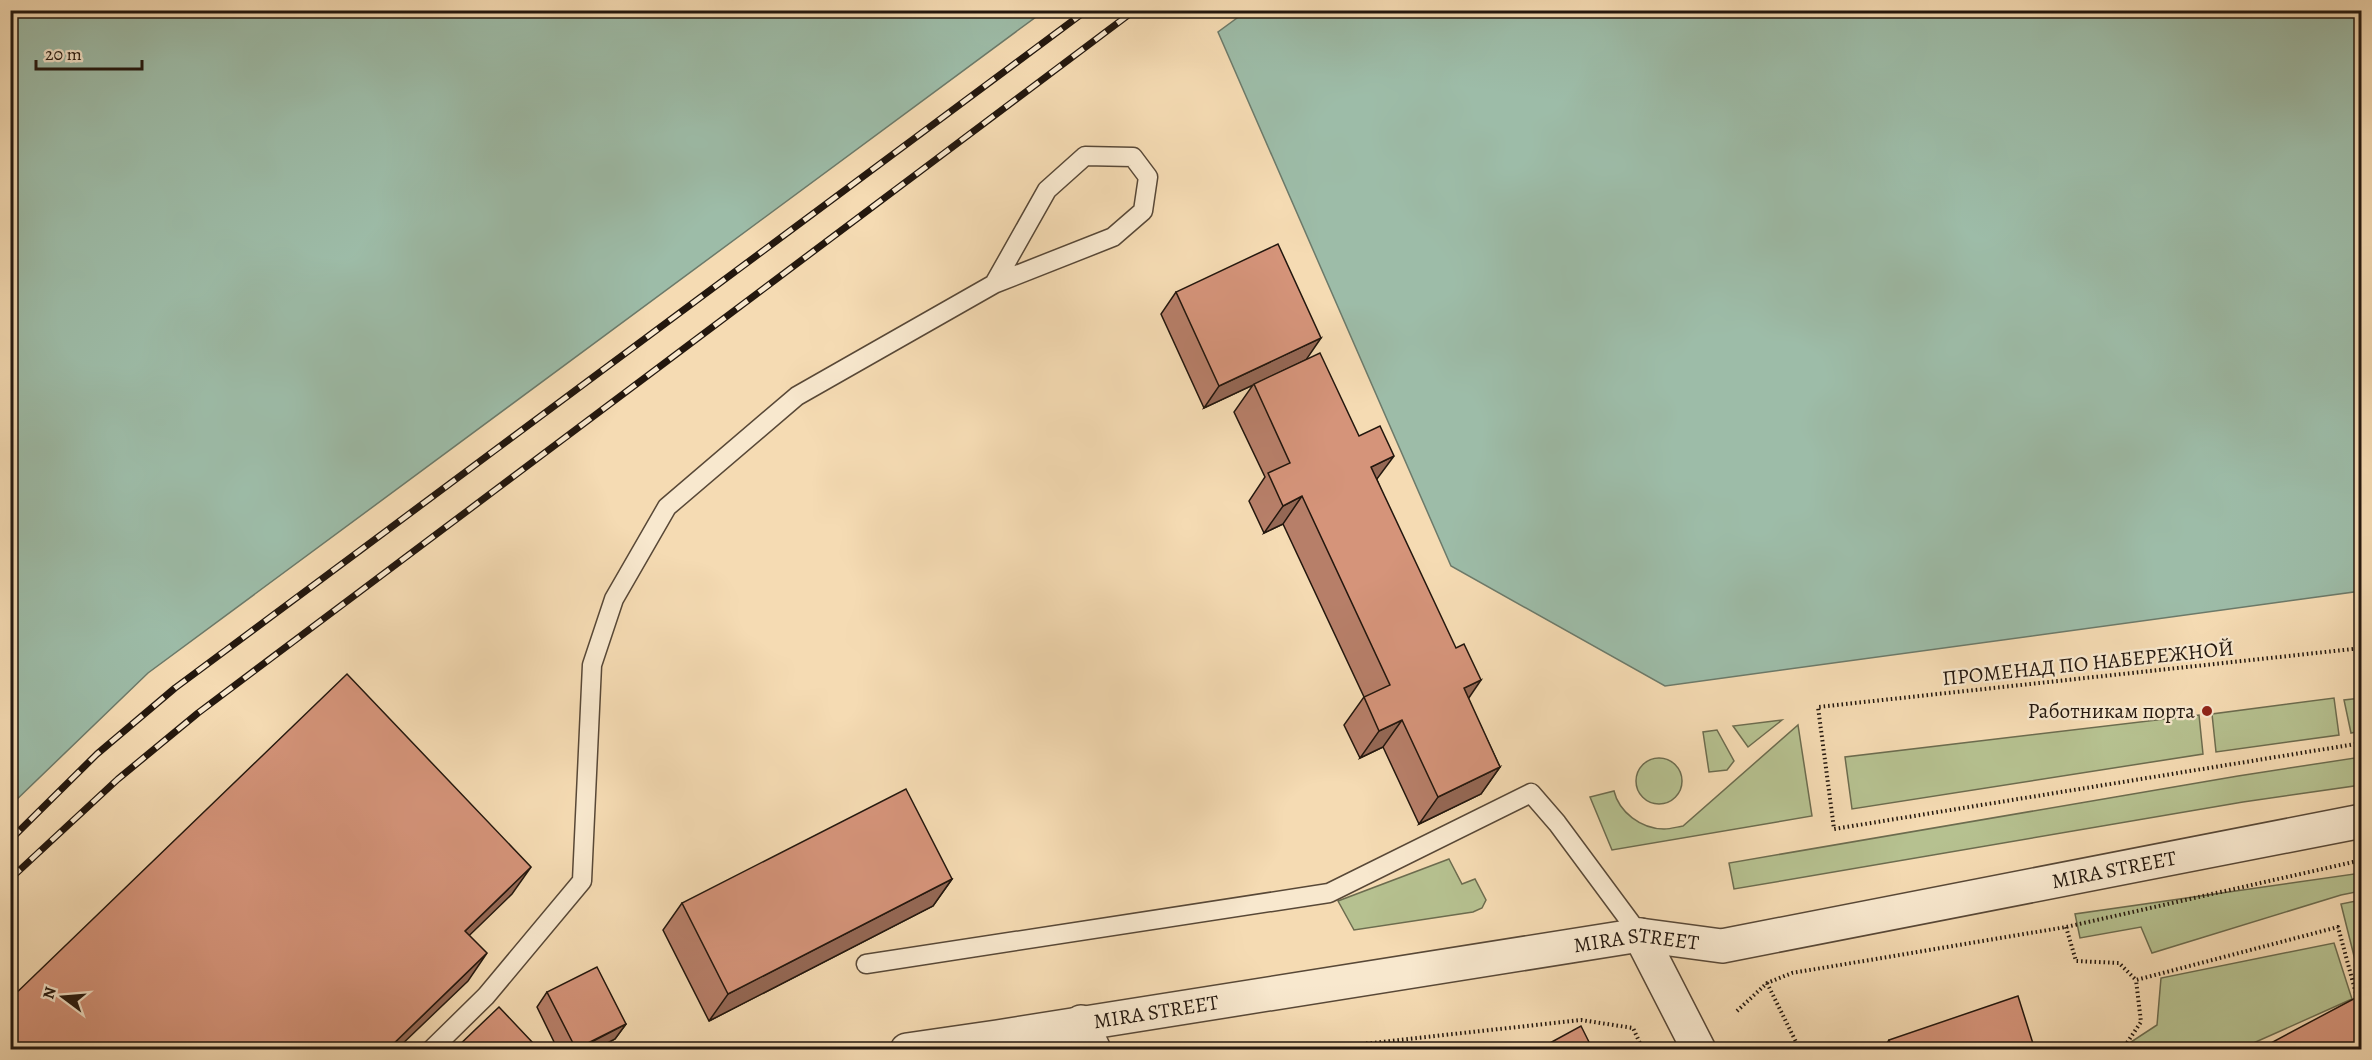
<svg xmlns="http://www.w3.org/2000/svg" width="2372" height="1060" font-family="Alegreya,serif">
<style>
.green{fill:#b6c190;stroke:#6c6c4f;stroke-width:1.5}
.water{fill:#9dbca8;stroke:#6c7a6a;stroke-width:1.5}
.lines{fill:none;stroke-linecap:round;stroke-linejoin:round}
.service-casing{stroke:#584837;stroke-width:21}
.minor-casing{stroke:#584837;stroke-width:36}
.tertiary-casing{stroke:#584837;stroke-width:36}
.path{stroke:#23170e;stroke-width:4;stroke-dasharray:1.5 3;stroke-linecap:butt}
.service{stroke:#f8e8ce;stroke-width:18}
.minor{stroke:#f8e8ce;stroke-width:33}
.tertiary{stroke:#f8e8ce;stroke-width:33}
.rail-casing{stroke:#23170e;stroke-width:7}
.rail{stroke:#f8e8ce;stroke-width:4.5;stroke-dasharray:14;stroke-linecap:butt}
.wall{fill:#b77f69;stroke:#23170e;stroke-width:1.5}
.shaded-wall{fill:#956855;stroke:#23170e;stroke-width:1.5}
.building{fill:#d5947a;stroke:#23170e;stroke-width:1.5}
.poi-dot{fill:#8f2418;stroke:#f8e8ce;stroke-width:2}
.labels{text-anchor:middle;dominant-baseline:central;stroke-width:4.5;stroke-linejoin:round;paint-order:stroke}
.street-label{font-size:21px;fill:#23170e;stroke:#f8e8ce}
.poi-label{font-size:21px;fill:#23170e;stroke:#f8e8ce;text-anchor:end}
</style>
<rect width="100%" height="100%" fill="#f5dbb3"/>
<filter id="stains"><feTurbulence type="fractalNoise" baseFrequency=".00333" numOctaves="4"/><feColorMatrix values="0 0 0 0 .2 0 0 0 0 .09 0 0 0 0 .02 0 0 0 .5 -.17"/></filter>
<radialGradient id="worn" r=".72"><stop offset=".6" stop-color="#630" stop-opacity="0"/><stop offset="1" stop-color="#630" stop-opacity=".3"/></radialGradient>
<g class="green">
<path d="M2334,698L2339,735L2216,752L2212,714Z"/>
<path d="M2361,698V731L2351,733L2344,700Z"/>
<path d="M2199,715L2203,754L1852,809L1845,757Z"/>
<path d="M1782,720L1748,747L1733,726Z"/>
<path d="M1798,725L1812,816L1612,850L1590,797L1614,791C1619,812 1641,829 1664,829C1670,829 1677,827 1683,826Z"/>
<path d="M1717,730L1734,761L1727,770L1709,772L1703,732Z"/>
<path d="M2361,757V785L2243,802L1734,889L1729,863L2238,776Z"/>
<circle cx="1659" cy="781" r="23"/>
<path d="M1449,859L1462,884L1475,879L1486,900L1482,908L1473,912L1354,930L1338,901Z"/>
<path d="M2361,873V891L2341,895L2152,953L2141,927L2080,938L2075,914Z"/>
<path d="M2361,900H2362L2361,984L2341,904Z"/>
<path d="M2334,943L2352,999L2240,1049H2130L2131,1042L2157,1025L2161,978Z"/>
</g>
<g class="water">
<path d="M11,10H1044V11L148,673L11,805Z"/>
<path d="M1248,10L2361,11V591L1665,686L1451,566L1218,32Z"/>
</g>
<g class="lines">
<g class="service-casing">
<g id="service">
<path d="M866,964L1329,893L1531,793L1557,823L1640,935"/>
<path d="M431,1050L486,996L582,881L592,665L614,599L667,507L797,396L994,284L1113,237L1143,211L1148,177L1133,157L1085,156L1047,190L994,284"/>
</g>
</g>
<g class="minor-casing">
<g id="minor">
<path d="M1640,935L1699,1050"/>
<path d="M1081,1022L1094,1050"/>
</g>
</g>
<g class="tertiary-casing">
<g id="tertiary">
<path id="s1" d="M907,1050L997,1037L1640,935L1722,946L2362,821"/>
</g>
</g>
<g class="path">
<path d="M2362,648L1818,707L1834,829L2362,743"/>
<path d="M2066,927L2076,961L2119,963L2136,980L2338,927L2358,1001"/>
<path d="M1767,983L1800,1050"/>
<path d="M1737,1011L1767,983L1792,973L2066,927L2362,860"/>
<path d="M1308,1050L1581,1020L1633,1028L1643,1050"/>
<path d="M2122,1050L2141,1022L2136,980"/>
<path d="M2259,1050L2269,1045"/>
</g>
<use href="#service" class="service"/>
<use href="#minor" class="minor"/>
<use href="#tertiary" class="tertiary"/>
<g class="rail-casing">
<g id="rail">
<path d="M10,840L97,754L175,688L1087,10"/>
<path d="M10,879L118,779L198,713L1135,10"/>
</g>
</g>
<use href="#rail" class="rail"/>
</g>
<g class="wall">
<path d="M1176,292L1307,359L1377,480L1468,699L1500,767L1481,794L1419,824L1383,747L1360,758L1344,725L1364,697L1283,524L1264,533L1249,501L1265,477L1234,412L1253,385L1204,408L1161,314Z"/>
<path d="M952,879L933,906L709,1021L663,930L682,903Z"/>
<path d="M547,992L626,1024L615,1039L594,1050H558L537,1007Z"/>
<path d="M1889,1040L2035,1050H1882Z"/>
</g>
<g class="shaded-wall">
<path d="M1321,338L1306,360L1204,408L1219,386Z"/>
<path d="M1394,456L1374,483L1371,467Z"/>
<path d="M1302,496L1283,524L1264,533L1283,506Z"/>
<path d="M1481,680L1462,708L1464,688Z"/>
<path d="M1402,720L1383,747L1360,758L1379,731Z"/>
<path d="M1500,767L1481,794L1419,824L1438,797Z"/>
<path d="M531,867L512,894L446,958L465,931Z"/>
<path d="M952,879L933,906L709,1021L728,994Z"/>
<path d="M487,953L468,981L396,1050H387Z"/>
<path d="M626,1024L615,1039L594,1050H576Z"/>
</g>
<g class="building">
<path d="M1278,244L1321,338L1219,386L1176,292Z"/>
<path d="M1320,353L1359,436L1380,426L1394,456L1371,467L1456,648L1464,644L1481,680L1464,688L1500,767L1438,797L1402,720L1379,731L1364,697L1390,685L1302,496L1283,506L1268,473L1290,463L1254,384Z"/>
<path d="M347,674L531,867L465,931L487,953L387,1050H10V999Z"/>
<path d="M906,789L952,879L728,994L682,903Z"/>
<path d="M597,967L626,1024L576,1049L547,992Z"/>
<path d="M2361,995V1050H2269L2267,1045Z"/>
<path d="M2018,996L2035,1050H1892L1889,1040Z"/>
<path d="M499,1007L533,1043L526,1050H454Z"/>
<path d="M1581,1026L1593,1050H1537Z"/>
<path d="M968,1045L1005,1047L1014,1050H946Z"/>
</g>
<circle class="poi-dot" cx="2207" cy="711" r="6"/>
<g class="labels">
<g class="street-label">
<text transform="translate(2088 663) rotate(-6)">ПРОМЕНАД ПО НАБЕРЕЖНОЙ</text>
<text stroke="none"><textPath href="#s1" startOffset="1224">MIRA STREET</textPath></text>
<text stroke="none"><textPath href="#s1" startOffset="738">MIRA STREET</textPath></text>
<text stroke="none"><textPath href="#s1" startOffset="252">MIRA STREET</textPath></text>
</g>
<g class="poi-label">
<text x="2195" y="711">Работникам порта</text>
</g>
</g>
<rect width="2372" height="1060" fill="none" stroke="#f5dbb3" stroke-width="36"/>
<rect x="12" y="12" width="2348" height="1036" fill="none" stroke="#23170e" stroke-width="3"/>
<rect x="18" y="18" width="2336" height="1024" fill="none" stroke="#23170e" stroke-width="1.5"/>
<g transform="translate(63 997) rotate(286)" stroke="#f8e8ce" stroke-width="4.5" paint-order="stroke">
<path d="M0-4.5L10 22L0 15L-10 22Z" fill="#23170e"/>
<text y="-9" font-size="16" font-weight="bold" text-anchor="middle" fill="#23170e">N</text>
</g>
<path d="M36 60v9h106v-9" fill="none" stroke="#23170e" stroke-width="3"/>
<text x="45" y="60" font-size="18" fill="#23170e" stroke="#f8e8ce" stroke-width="4.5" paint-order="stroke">20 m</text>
<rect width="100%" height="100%" filter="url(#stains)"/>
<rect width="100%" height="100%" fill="url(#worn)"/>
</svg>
